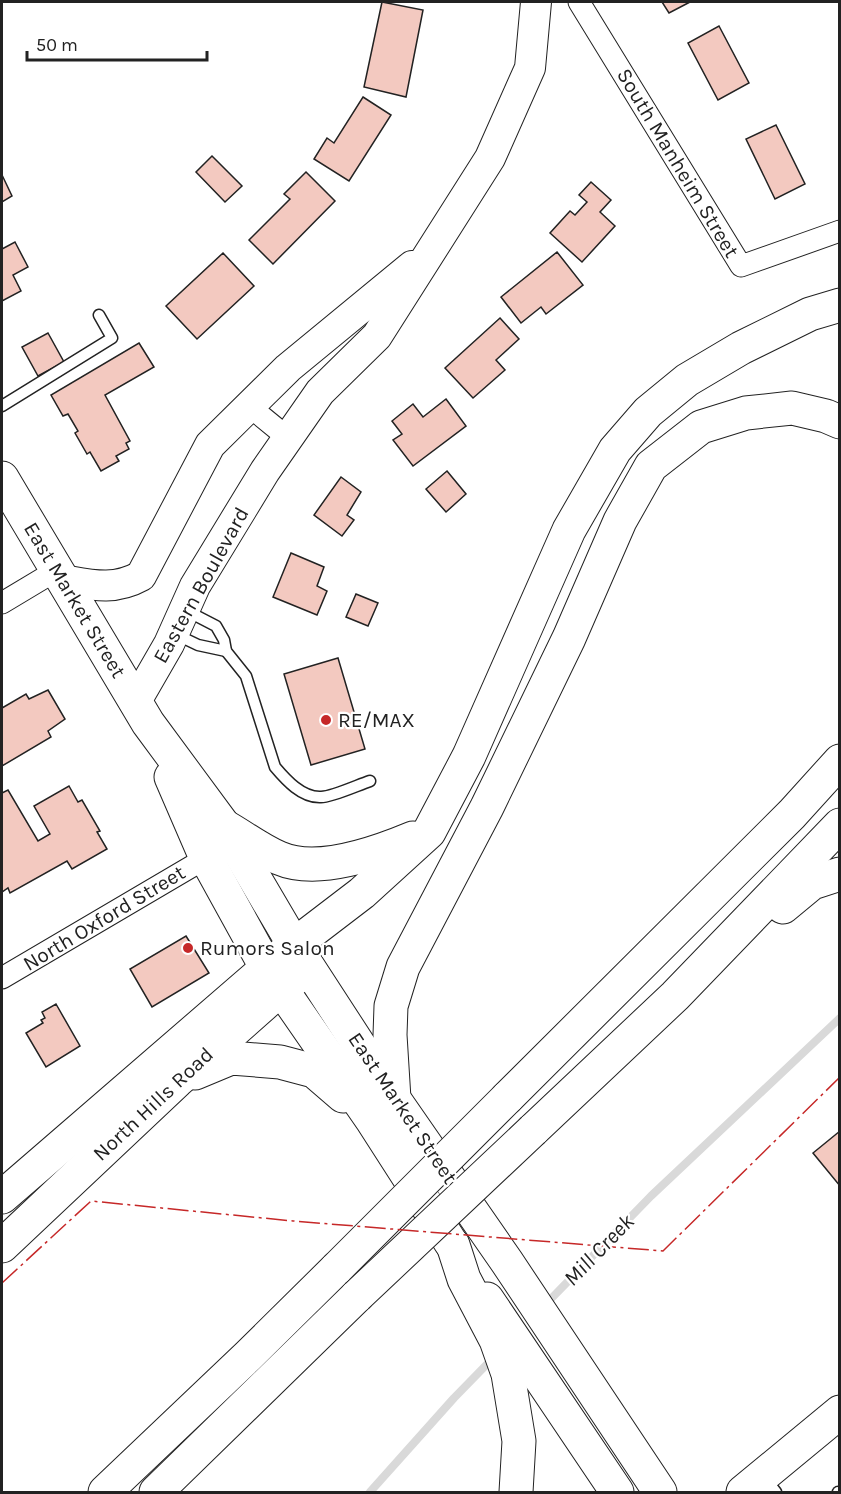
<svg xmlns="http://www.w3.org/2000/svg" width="841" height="1494" font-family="Karla,sans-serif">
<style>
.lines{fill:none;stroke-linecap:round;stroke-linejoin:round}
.stream{stroke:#d9d9d9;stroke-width:8}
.building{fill:#f3c9c0;stroke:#222;stroke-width:1.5}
.lane-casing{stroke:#222;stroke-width:13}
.street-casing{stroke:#222;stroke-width:23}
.secondary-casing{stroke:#222;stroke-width:32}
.primary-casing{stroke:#222;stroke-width:35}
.highway-casing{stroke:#222;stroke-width:35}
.lane{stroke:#fff;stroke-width:10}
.street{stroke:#fff;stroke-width:21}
.secondary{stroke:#fff;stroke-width:30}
.primary{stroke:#fff;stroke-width:33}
.highway{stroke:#fff;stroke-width:33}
.highway-bridge-casing{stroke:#222;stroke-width:35;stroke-linecap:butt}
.highway-bridge{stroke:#fff;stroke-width:33}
.power{stroke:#c62828;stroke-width:1.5;stroke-dasharray:21 4.5 3 4.5;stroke-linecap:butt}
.poi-dot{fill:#c62828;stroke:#fff;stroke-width:2}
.labels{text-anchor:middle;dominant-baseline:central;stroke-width:4.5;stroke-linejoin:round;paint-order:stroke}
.street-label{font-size:21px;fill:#222;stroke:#fff}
.poi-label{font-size:21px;fill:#222;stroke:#fff;text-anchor:start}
.water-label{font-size:22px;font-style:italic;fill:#222;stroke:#fff}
</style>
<rect width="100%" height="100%" fill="#fff"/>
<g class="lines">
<g class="stream">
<path d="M544,1306L651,1196L840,1018"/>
<path d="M370,1492L454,1398L494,1357"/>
</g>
</g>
<g class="building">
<path d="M382,2L423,10L406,97L364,87Z"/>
<path d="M662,2H690L669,13Z"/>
<path d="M719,26L749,83L718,100L688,43Z"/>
<path d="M363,97L391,115L349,181L314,159L327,138L334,143Z"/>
<path d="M776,125L805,184L775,199L746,139Z"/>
<path d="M212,156L242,186L225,202L196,172Z"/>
<path d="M306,172L335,201L273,264L249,240L290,199L284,194Z"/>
<path d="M2,175L12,196L2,202Z"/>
<path d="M591,182L611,200L600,212L615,226L582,262L550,233L570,211L575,215L587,202L579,195Z"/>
<path d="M15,242L28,267L13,275L21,291L2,301V249Z"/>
<path d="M557,252L583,285L546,314L541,307L521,323L501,297Z"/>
<path d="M223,253L254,286L197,339L166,306Z"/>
<path d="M500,318L519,339L496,360L505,370L473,398L445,368Z"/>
<path d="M48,333L64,362L38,376L22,347Z"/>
<path d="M139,343L154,367L105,395L130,441L126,443L129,449L116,456L119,461L101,471L90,452L87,454L75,433L78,431L68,414L63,416L51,395Z"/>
<path d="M446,399L466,426L413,466L393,440L402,434L392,421L413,404L423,417Z"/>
<path d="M447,471L466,494L446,512L426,489Z"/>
<path d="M341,477L361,492L347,515L354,520L342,536L314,515Z"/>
<path d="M291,553L324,567L317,586L327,591L317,615L273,597Z"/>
<path d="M356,594L378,603L368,626L346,617Z"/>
<path d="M338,658L365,749L311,765L284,674Z"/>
<path d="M48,690L65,719L48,731L51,737L2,766V708L26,694L29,699Z"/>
<path d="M69,786L78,802L82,800L100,831L97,832L107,849L72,869L67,861L10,893L8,888L2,892V793L8,790L38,841L50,834L34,806Z"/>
<path d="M186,936L209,973L152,1007L130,969Z"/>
<path d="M56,1004L80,1046L46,1067L26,1033L43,1023L41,1020L45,1018L42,1012Z"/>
<path d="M840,1131V1186L813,1153Z"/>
</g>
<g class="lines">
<g class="lane-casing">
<g id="lane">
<path d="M2,406L112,338L99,315"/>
<path d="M187,611L216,626L224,640L226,651L246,676L275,767C286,780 302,798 321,797C332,797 358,785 370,781"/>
<path d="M175,634L198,645L226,651"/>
<path d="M765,1478L776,1492"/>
<path d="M838,1492H840"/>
</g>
</g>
<g class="street-casing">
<g id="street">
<path d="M579,2L741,266L840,231"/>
<path d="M249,406L288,438"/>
<path d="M2,603L57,570"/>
<path d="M2,978L206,858"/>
</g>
</g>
<g class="secondary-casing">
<g id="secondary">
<path d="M63,580C92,585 114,591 141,576L210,445L288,368L412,266"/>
<path d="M135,703L169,644L195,586L265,471L320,392L377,336L490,158L530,68L536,2"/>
</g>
</g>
<g class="primary-casing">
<g id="primary">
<path d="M2,478L148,723L224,826L294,945L394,1099L507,1262L660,1492"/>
<path d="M171,777L206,858L266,967L372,1120L451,1243"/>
<path d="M195,1073L231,1058L280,1062L314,1071L343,1096"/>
<path d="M2,1197L283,954"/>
<path d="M2,1246L177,1081L281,989L297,977"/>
<path d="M487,1299L617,1492"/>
<path d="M743,1492L840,1412"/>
</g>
</g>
<g class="highway-casing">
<g id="highway">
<path d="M224,826C242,836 260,850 279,858C318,875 377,853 413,838"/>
<path d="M783,907L812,883L840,874"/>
<path d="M294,945L362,893L429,832L469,756L569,530L615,450L648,412L687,380L741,348L810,314L840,305"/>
<path d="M507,1098L792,814L840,761"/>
<path d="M394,1099L390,1035L391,1006L403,967L487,807L569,638L620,521L651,466L701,427L746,413L792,408L826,416L840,422"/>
<path d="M533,1130L675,996L840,825"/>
<path d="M453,1245L464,1279L496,1340L508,1374L519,1441L516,1492"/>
<path d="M105,1492L248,1356L337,1268"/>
<path d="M156,1492L357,1296"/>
</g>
</g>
<use href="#lane" class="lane"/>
<use href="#street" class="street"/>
<use href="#secondary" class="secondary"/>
<use href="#primary" class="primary"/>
<use href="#highway" class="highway"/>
<g class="highway-bridge-casing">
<g id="highway-bridge">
<path d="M337,1268L507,1098"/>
<path d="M357,1296L533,1130"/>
</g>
</g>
<use href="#highway-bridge" class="highway-bridge"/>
<path class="power" d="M2,1283L91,1201L293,1221L663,1251L840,1077"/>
</g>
<g class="poi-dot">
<circle cx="326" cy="720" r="6"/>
<circle cx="188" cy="948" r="6"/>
</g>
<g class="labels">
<g class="street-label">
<text transform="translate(678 163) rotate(59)">South Manheim Street</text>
<text transform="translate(201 585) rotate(-61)">Eastern Boulevard</text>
<text transform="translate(75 600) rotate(59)">East Market Street</text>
<text transform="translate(104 918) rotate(-31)">North Oxford Street</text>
<text transform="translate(153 1104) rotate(-43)">North Hills Road</text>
<text transform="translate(403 1108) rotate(56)">East Market Street</text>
</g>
<g class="poi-label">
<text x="338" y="720">RE/MAX</text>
<text x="200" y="948">Rumors Salon</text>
</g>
<g class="water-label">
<text transform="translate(599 1250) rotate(-46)">Mill Creek</text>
</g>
</g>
<rect width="841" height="1494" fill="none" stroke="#222222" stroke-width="6"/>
<path d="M27 51v9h180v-9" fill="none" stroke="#222222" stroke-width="3"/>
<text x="36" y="51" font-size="18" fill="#222222" stroke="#ffffff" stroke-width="4.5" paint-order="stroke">50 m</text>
</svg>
